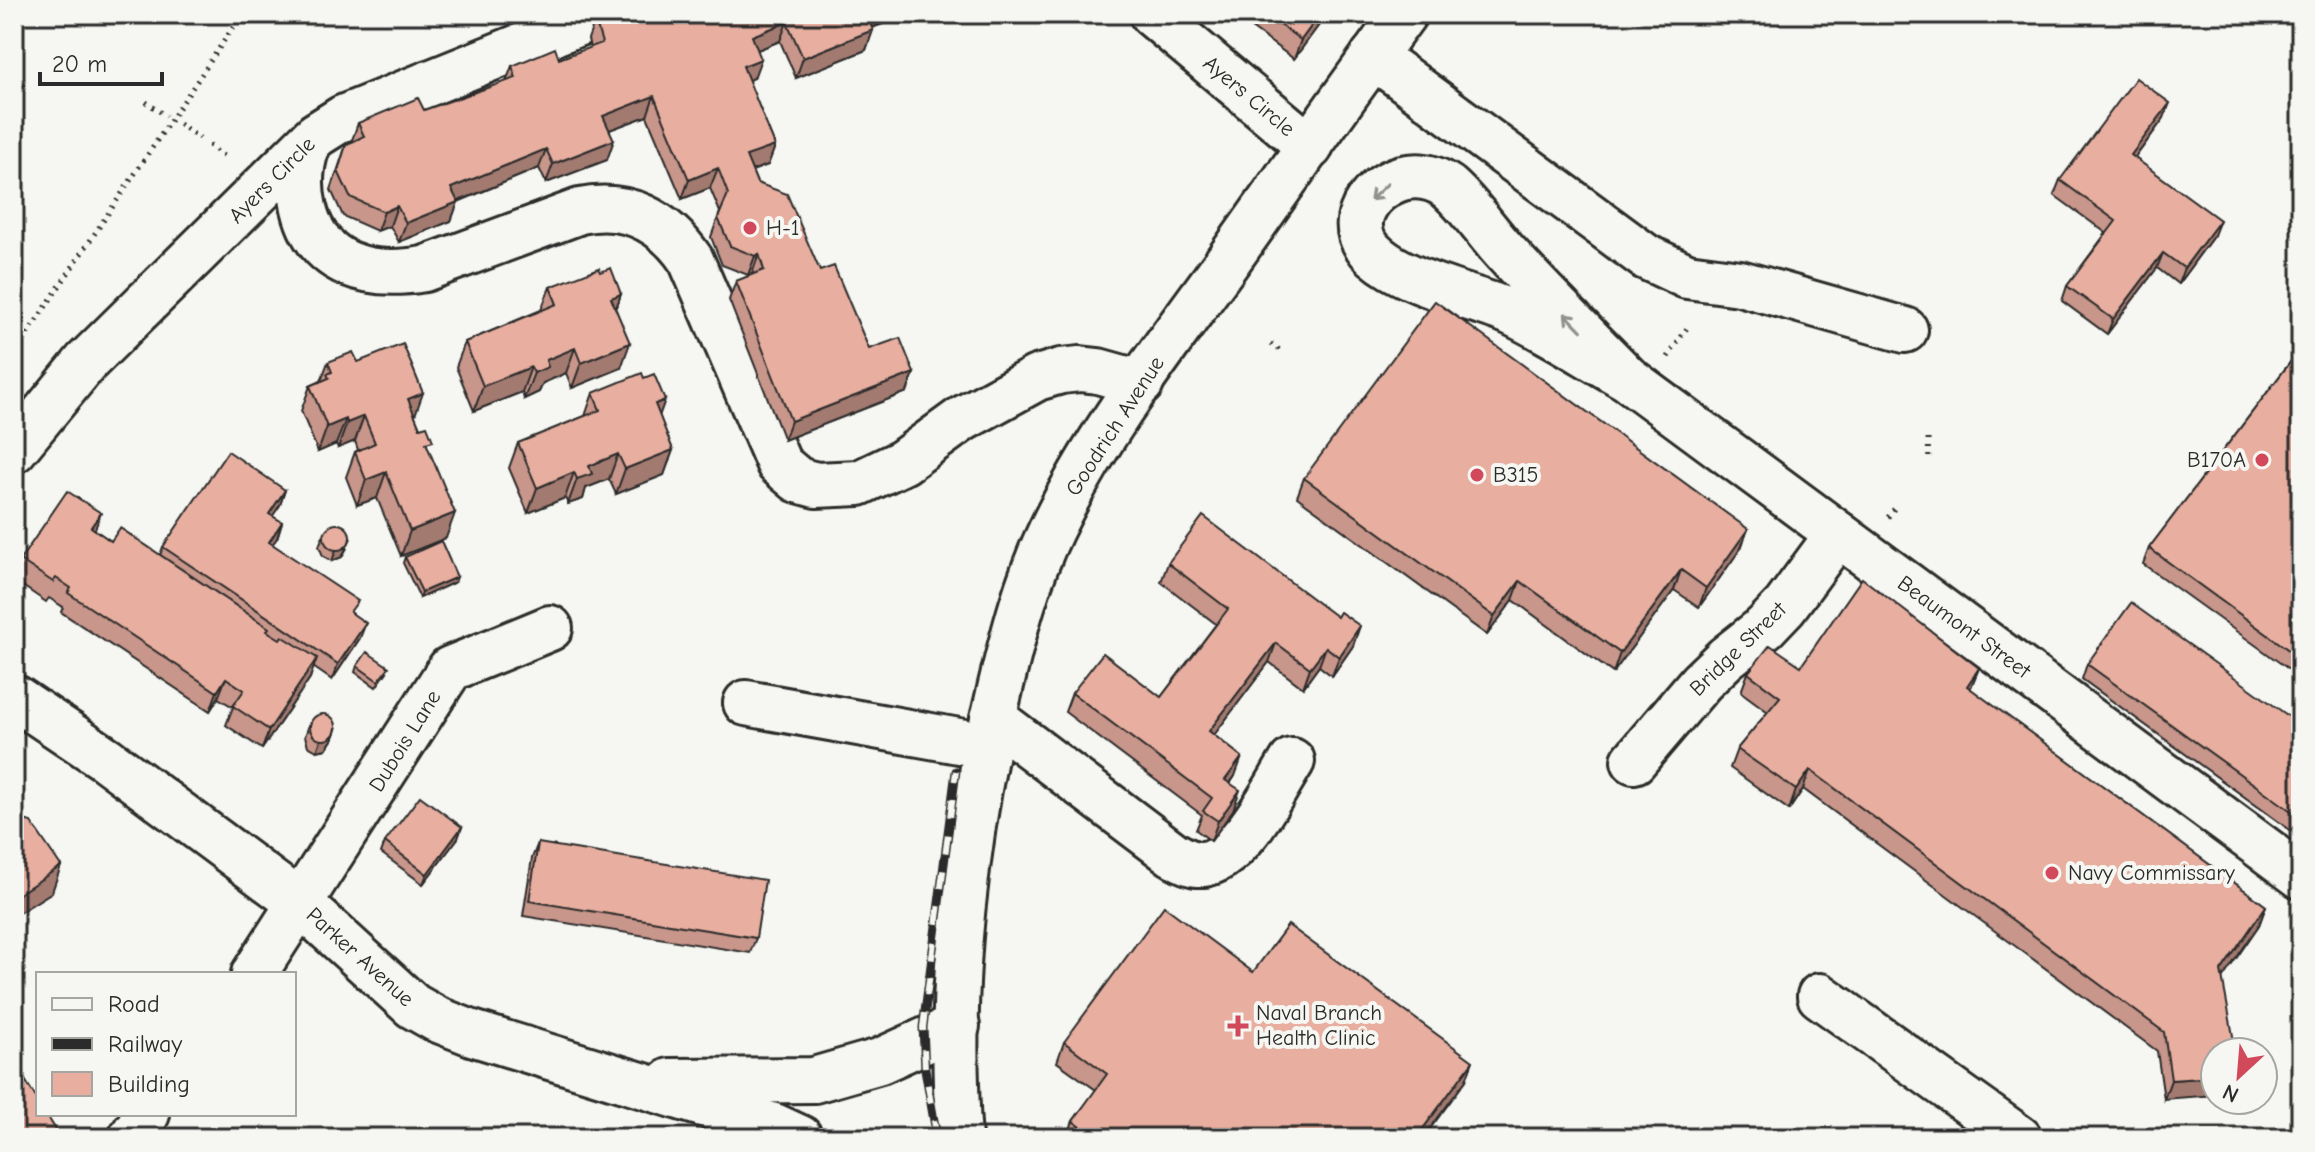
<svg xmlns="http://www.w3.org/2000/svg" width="2315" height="1152" font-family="'Comic Neue',sans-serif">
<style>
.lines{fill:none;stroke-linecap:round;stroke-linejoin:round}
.minor-casing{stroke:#2b2b2b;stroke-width:50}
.path{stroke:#2b2b2b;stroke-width:5;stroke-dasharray:2 6;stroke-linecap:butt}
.minor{stroke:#f6f6f2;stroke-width:44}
.rail-casing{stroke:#2b2b2b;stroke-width:9}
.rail{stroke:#f6f6f2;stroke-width:6;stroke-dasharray:18;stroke-linecap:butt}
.wall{fill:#c8968a;stroke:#2b2b2b;stroke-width:2}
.shaded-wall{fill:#a27a70;stroke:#2b2b2b;stroke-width:2}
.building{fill:#e8afa0;stroke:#2b2b2b;stroke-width:2}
.oneway{stroke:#90908e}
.poi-dot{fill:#d1495b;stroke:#f6f6f2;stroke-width:3}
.labels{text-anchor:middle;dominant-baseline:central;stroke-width:8;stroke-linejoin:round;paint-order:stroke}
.street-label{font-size:22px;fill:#2b2b2b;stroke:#f6f6f2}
.poi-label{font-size:22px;fill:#2b2b2b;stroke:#f6f6f2;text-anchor:start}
</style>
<rect width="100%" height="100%" fill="#f6f6f2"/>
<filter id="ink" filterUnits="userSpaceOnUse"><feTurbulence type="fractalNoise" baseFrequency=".0125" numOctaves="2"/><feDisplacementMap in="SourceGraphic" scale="16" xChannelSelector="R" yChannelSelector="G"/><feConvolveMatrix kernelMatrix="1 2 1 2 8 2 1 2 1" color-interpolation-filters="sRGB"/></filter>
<g filter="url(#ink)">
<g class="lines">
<g class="minor-casing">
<g id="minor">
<path d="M1152,14L1310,147"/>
<path d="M1373,56L1646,257L1687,276L1740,283L1905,330"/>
<path d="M307,147C300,167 299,187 304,208C318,267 371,278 424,269L580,211C627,201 665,221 691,260L779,464L798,480L816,485L859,483L903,462L962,419L1037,378L1061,371L1080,369L1098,371L1141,383"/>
<path d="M1627,378C1586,336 1544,295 1504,251C1486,231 1469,205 1448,187C1434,177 1418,174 1402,178C1385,183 1368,196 1362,213C1341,273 1474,295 1510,312C1550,331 1588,356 1627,378L2301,876"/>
<path d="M14,450L86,362L316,135L343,118L601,14"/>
<path d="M14,697L106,759L301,904L413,1006L436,1019L472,1033L774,1126L800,1138"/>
<path d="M746,703L987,746"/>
<path d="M993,718L1173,854C1182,859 1192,865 1203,864C1240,860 1273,791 1292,761"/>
<path d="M1634,761L1701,682L1726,658L1765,627L1785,606L1838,534"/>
<path d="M254,974L450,669L550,628"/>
<path d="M1820,996L2019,1138"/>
<path d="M670,1081L814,1080L880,1061L957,1026"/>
<path d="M131,1138L147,1114"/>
<path d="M959,1138C947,992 966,827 1001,685C1014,631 1027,580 1051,530C1096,436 1161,353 1222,269C1283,184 1342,98 1404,14"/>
</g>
</g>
<g class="path">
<path d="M146,102L166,116"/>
<path d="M179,124L200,138"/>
<path d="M209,145L227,159"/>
<path d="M1271,344L1284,353"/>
<path d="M14,354L242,14"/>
<path d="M1668,357L1687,328"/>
<path d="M1928,439L1929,463"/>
<path d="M1888,517L1897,505"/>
</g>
<use href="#minor" class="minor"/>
<g class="rail-casing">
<path id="rail" d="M937,1138L925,1069L923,1027L956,771"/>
</g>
<use href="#rail" class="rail"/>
</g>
<g class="wall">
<path d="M610,14H910L872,28L873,30L866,50L796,78L780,41L757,50L754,78L748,80L775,146L768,165L752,171L757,183L820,271L869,349L914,373L907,392L784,440L729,300L736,281L752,275V274L748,275L722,265L711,237L720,212L710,188L682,199L647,116L609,130L607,160L546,183L539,168L458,202L451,221L399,242L390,226L377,231L343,216L331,190L346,145L351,143L358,123L424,110L506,82L512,66L559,59L590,48L588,39L595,20Z"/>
<path d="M1232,14H1327L1294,59Z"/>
<path d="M2164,118L2135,158L2214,235L2178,284L2157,268L2107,334L2062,301L2067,286L2106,233L2054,195L2060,180Z"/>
<path d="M600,272L621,294L616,309L621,368L572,388L566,373L543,383L539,392L524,399L522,392L474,411L456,367L465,342L541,310L550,287Z"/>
<path d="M2301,348V678L2143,564L2149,548Z"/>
<path d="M328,362H358L415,416L429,450L446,538L401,556L377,498L357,505L346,477L355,452L358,450L355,441L338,448L336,444L318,452L301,411L310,386L321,381Z"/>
<path d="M593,393L659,415L673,450L664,475L616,494L609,479L586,488L583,499L568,504L565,498L528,513L509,468L518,443L585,416Z"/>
<path d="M1304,478L1748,529L1741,548L1699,607L1674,590L1613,673L1513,600L1487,635L1297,497Z"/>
<path d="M285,490L280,505L272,516L282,522L277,538L272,544L353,614L360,638L332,680L313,667L310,678L262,749L226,725L233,707L218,698L210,711L61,612L63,607L49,598L46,602L14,580L20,560L94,530L111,541L160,555L163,547Z"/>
<path d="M323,536L347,548L342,557L332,561L323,556L319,546Z"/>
<path d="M405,557L455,582L420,598L403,563Z"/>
<path d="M1168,563L1353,646L1332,676L1319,666L1303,688L1269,662L1214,735L1235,776L1230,784L1233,810L1211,841L1196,830L1202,815L1065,712L1072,693L1161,697L1216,624L1161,582Z"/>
<path d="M2087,664L2301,725V838L2082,679Z"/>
<path d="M357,666L387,672L376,687L355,672Z"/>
<path d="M1801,666L1979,668L1970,689L2266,906L2259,925L2222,978L2164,1099L2157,1051L1803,789L1789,810L1730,768L1737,749L1768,712L1741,692L1748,673Z"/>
<path d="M309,725L336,729L332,740L326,749L317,751L308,746L305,736Z"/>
<path d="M462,827L458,838L423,884L381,853L385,842Z"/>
<path d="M538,843L756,938L750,953L523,916L532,858Z"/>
<path d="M1253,972L1466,1080L1423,1138H1067L1073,1121L1096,1090L1057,1062L1064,1042Z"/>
</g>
<g class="shaded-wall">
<path d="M865,14H910L859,32Z"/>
<path d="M1320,14H1327L1294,59L1301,40Z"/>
<path d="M787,22L780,41L745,55L752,36Z"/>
<path d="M873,30L866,50L796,78L803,58Z"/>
<path d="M761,59L754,78L736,85L743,66Z"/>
<path d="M654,96L647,116L596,135L603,116Z"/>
<path d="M2170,103L2164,118L2125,171L2131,155Z"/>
<path d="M614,140L607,160L546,183L553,164Z"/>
<path d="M775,146L768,165L739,175L746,156Z"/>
<path d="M546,149L539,168L444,207L451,188Z"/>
<path d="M718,168L710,188L682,199L689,180Z"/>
<path d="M458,202L451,221L399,242L406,223Z"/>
<path d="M397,206L390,226L377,231L384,212Z"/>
<path d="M2220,220L2214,235L2178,284L2184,268Z"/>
<path d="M2163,253L2157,268L2107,334L2113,319Z"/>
<path d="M759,254L752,274L748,275L755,256Z"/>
<path d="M621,294L612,319L611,298Z"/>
<path d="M630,343L621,368L572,388L581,363Z"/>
<path d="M575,348L566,373L543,383L539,392L524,399L534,373L546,360Z"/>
<path d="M531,367L522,392L474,411L483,386Z"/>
<path d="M914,373L907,392L784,440L791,421Z"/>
<path d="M423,393L414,418L408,399Z"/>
<path d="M665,400L656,425L655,404Z"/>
<path d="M364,416L355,441L338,448L347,423Z"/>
<path d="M346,419L336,444L318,452L327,427Z"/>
<path d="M673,450L664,475L616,494L625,469Z"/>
<path d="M618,454L609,479L586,488L583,499L568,504L577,479L589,466Z"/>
<path d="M386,472L377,498L357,505L366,480Z"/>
<path d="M574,472L565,498L528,513L537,488Z"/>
<path d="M285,490L280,505L264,529L269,514Z"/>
<path d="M101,513L94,532L91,527Z"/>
<path d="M455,513L446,538L401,556L410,531Z"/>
<path d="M282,522L277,538L263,557L269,542Z"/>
<path d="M1748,529L1741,548L1699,607L1706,588Z"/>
<path d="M351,538L342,557L332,561L336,550Z"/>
<path d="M1681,570L1674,590L1613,673L1620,653Z"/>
<path d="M457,577L455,582L420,598L422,592Z"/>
<path d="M1520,581L1513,600L1487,635L1494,616Z"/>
<path d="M366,623L360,638L332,680L338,664Z"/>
<path d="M1360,626L1353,646L1332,676L1339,657Z"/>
<path d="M1276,643L1269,662L1202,751L1209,731Z"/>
<path d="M1326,647L1319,666L1303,688L1310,668Z"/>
<path d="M317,658L310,678L262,749L269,730Z"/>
<path d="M1979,668L1971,687L1960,705L1967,686Z"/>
<path d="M226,678L218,698L210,711L217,692Z"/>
<path d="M336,729L332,740L326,749L317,751L321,740Z"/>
<path d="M1242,757L1235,776L1218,799L1225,780Z"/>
<path d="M1810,770L1803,789L1789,810L1796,790Z"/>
<path d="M1240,790L1233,810L1211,841L1218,821Z"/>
<path d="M462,827L458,838L423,884L427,874Z"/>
<path d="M61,866L52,892L14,916V897Z"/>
<path d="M2266,906L2259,925L2214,991L2221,971Z"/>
<path d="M1473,1061L1466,1080L1423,1138H1416Z"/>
<path d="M2215,1077V1095L2164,1099L2171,1080Z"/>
</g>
<g class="building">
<path d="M610,14H866L873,30L803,58L787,22L752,36L761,59L743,66L775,146L746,156L757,183L787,194L820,271L834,266L869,349L900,338L914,373L791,421L736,281L764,270L759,254L755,256L730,246L718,218L728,194L718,168L689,180L654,96L603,116L614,140L553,164L546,149L451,188L458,202L406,223L397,206L384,212L350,197L338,171L346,145L364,136L358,123L418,98L424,110L516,78L512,66L555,48L559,59L602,43L595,20Z"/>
<path d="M1265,14H1320L1301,40Z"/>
<path d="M2136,78L2170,103L2131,155L2220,220L2184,268L2163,253L2113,319L2067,286L2116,221L2060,180Z"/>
<path d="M599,268L600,272L611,268L621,294L611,298L630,343L581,363L575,348L546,360L548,367L534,373L531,367L483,386L465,342L557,304L550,287Z"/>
<path d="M1435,301L1748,529L1706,588L1681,570L1620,653L1520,581L1494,616L1304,478Z"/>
<path d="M403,344L423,393L408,399L420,428L427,426L433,441L426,443L455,513L410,531L386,472L366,480L355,452L375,443L364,416L347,423L346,419L327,427L310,386L329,378L327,374L332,372L328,362L353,352L358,362Z"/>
<path d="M2301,348V659L2149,548Z"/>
<path d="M642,373L644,378L654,374L665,400L655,404L673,450L625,469L618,454L589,466L592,474L577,479L574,472L537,488L518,443L600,410L593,393Z"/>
<path d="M228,451L285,490L269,514L282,522L269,542L358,601L350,612L366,623L338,664L163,547Z"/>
<path d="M67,491L101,513L91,527L111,541L120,528L269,628L267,631L280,639L282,636L317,658L269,730L233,706L244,690L226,678L217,692L68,593L71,588L56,578L53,582L20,560Z"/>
<path d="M1203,516L1337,617L1340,612L1360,626L1339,657L1326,647L1310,668L1276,643L1209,731L1242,757L1225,780L1240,790L1218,821L1203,811L1212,798L1072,693L1103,653L1161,697L1228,609L1168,563Z"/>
<circle cx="337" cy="537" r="13"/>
<path d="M441,541L457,577L422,592L405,557Z"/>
<path d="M1862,578L1979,668L1967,686L2266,906L2221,971L2236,1052H2215V1077L2171,1080L2164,1032L1810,770L1796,790L1737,749L1780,697L1748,673L1770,645L1801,666Z"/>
<path d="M2131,603L2301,725V818L2087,664Z"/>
<path d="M367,652L389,667L378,681L357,666Z"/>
<circle cx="323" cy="727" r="13"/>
<path d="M420,796L462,827L427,874L385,842Z"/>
<path d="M14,817L31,822L61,866L14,897Z"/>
<path d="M538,843L765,880L756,938L529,901Z"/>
<path d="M1164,906L1253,972L1288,925L1473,1061L1416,1138H1096L1073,1121L1107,1074L1064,1042Z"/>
<path d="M14,1062L38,1101V1114H46L61,1138H14Z"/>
</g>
<defs><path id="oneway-shaft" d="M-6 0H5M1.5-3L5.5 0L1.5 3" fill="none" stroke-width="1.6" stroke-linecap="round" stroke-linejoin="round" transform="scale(2)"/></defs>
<g class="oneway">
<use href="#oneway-shaft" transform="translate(1379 192) rotate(136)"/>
<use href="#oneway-shaft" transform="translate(1573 322) rotate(-134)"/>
</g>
</g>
<g class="poi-dot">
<circle cx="750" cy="228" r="8"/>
<circle cx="2262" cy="460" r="8"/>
<circle cx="1477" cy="475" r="8"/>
<circle cx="2052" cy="873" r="8"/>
<path d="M1234 1014h8v8h8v8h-8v8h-8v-8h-8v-8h8z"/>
</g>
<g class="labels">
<g class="street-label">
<text transform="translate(1249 96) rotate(40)">Ayers Circle</text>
<text transform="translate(272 180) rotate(-45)">Ayers Circle</text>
<text transform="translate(1115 426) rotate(-57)">Goodrich Avenue</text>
<text transform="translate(1964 627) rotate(36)">Beaumont Street</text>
<text transform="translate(1738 649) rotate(-44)">Bridge Street</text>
<text transform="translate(405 741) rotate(-58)">Dubois Lane</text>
<text transform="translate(360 957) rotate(42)">Parker Avenue</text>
</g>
<g class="poi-label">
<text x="766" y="228">H-1</text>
<text x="2246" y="460" text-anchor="end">B170A</text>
<text x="1493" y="475">B315</text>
<text x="2068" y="873">Navy Commissary</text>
<text x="1256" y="1013">Naval Branch<tspan x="1256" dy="25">Health Clinic</tspan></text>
</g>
</g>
<rect width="2315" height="1152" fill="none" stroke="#f6f6f2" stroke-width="48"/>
<rect x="24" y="24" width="2267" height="1104" fill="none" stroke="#2b2b2b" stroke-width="3" filter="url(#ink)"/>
<rect x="36" y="972" width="260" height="144" fill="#f6f6f2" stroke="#a5a5a2" stroke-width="2"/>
<rect x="52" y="998" width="40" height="12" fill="#f6f6f2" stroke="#a5a5a2" stroke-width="2"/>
<text x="108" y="1012" font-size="24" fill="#2b2b2b">Road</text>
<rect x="52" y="1038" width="40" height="12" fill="#2b2b2b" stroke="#a5a5a2" stroke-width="2"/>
<text x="108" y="1052" font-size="24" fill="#2b2b2b">Railway</text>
<rect x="52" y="1072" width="40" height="24" fill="#e8afa0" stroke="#a5a5a2" stroke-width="2"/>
<text x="108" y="1092" font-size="24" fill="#2b2b2b">Building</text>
<g transform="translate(2239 1076) rotate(206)"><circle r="38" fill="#f6f6f2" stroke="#a5a5a2" stroke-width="2"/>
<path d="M0-6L14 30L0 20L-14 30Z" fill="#d1495b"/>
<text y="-12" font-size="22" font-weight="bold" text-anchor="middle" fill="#2b2b2b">N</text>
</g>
<path d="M40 72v12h122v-12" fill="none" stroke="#2b2b2b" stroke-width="4"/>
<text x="52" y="72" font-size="24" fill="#2b2b2b" stroke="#f6f6f2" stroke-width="6" paint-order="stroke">20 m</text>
</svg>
